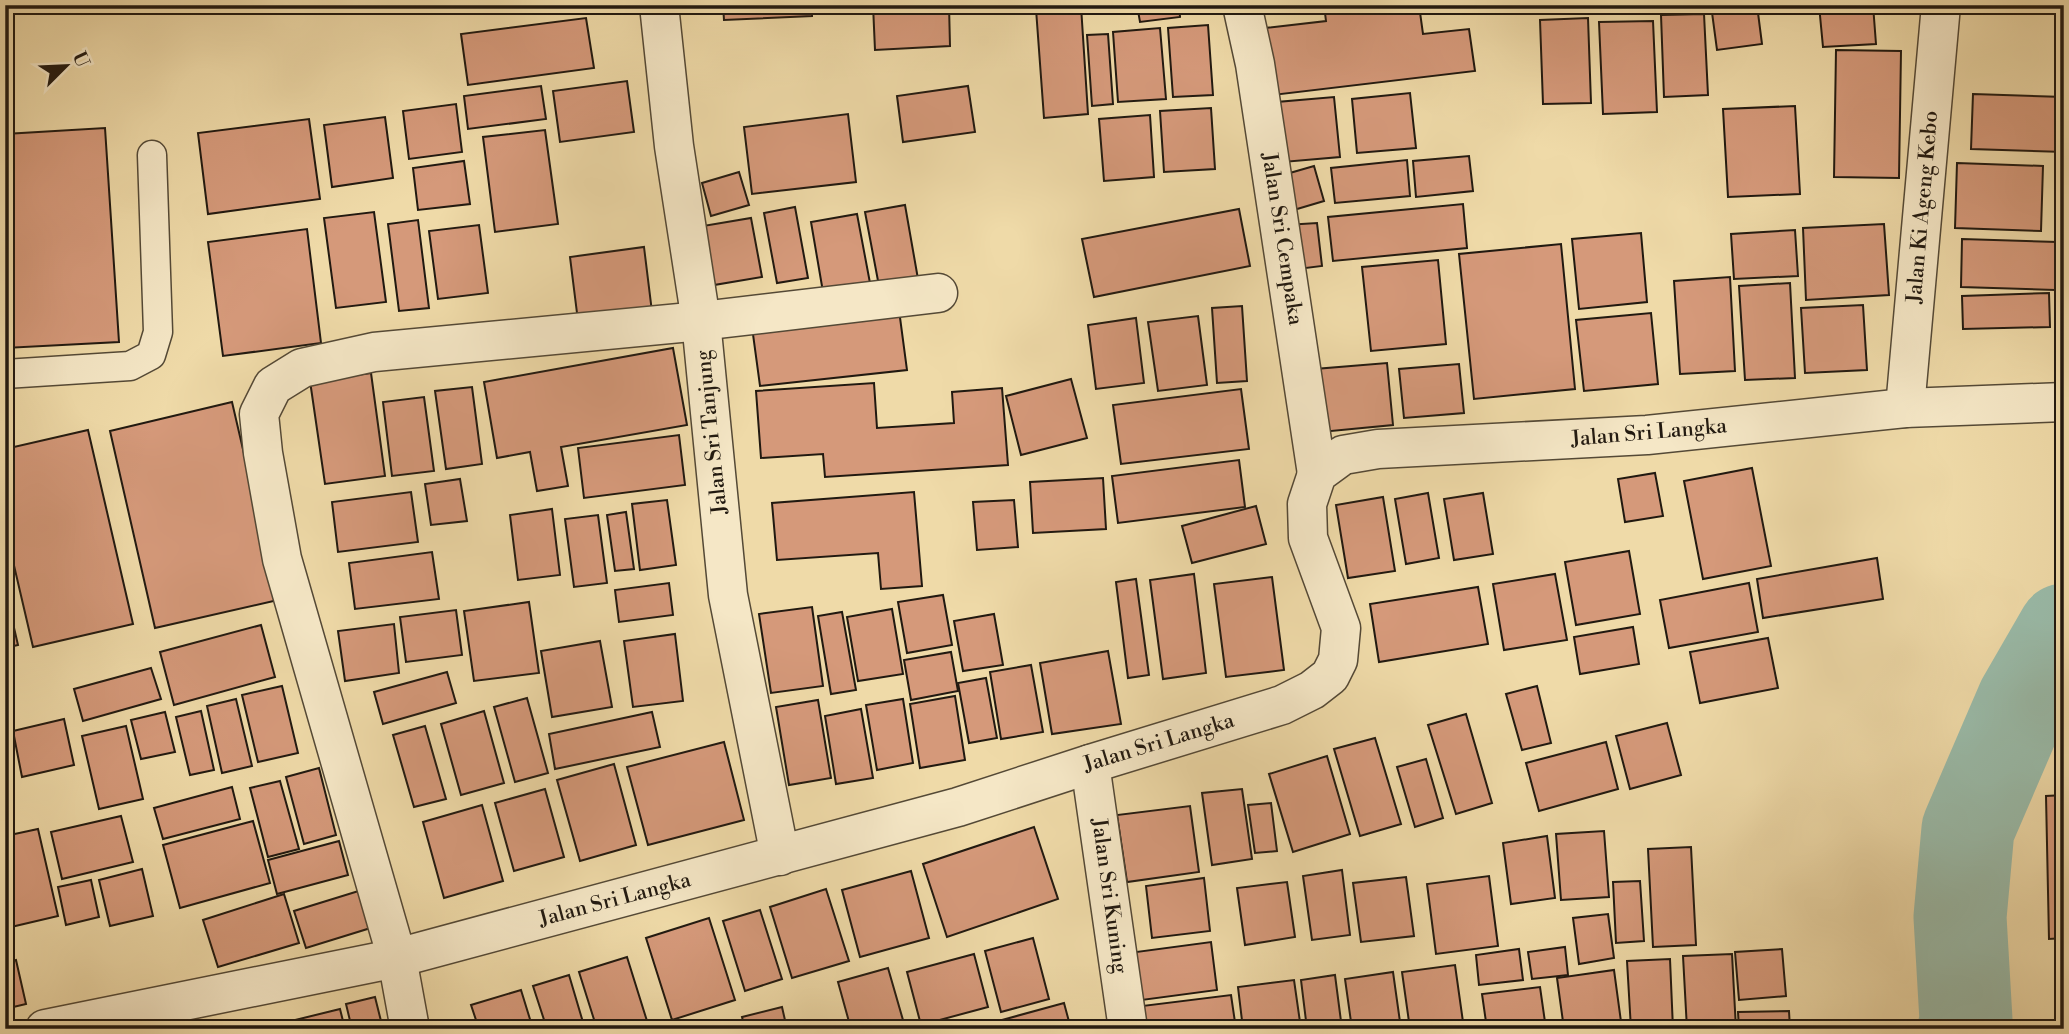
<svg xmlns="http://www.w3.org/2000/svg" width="2069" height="1034" font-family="'Libre Bodoni',serif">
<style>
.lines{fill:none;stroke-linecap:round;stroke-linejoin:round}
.river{stroke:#9abba9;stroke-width:93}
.building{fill:#d5997a;stroke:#211910;stroke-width:2}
.service-casing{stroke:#544936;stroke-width:31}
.minor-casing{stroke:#544936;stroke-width:41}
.tertiary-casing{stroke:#544936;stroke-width:41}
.service{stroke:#f5e7c6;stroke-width:28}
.minor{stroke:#f5e7c6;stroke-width:38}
.tertiary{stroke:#f5e7c6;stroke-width:38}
.labels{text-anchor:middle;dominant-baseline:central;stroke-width:6;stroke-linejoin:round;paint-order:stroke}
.street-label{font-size:21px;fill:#211910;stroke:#f5e7c6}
</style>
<rect width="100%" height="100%" fill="#efdaa8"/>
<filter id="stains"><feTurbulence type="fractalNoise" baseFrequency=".00286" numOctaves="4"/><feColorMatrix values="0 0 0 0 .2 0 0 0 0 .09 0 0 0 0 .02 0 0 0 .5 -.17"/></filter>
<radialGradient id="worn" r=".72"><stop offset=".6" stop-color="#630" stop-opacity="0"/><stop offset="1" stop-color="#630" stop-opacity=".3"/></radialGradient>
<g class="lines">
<path class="river" d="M1964,1029L1966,1020L1960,917L1968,829L2023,701L2064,630"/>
</g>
<g class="building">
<path d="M723,5H812V16L724,20Z"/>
<path d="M873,5H949L950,46L875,50Z"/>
<path d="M1137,5H1179L1180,17L1140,22Z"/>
<path d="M1324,5H1419L1423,34L1469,29L1475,71L1273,95L1265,28L1326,21Z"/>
<path d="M1711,5H1757L1762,44L1717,50Z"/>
<path d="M1819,5H1873L1876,44L1823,47Z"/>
<path d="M1081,6L1088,114L1044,118L1036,9Z"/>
<path d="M1704,14L1708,95L1664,97L1661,15Z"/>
<path d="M586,18L594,68L468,85L461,34Z"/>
<path d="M1588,18L1591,103L1543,104L1540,20Z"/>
<path d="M1653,21L1657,112L1603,114L1599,22Z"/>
<path d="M1208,25L1213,95L1173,97L1168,28Z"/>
<path d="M1160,28L1166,99L1118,102L1113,32Z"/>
<path d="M1108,34L1113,104L1092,106L1087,35Z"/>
<path d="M1836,50L1901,51L1899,178L1834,177Z"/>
<path d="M627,81L634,132L560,142L553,91Z"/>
<path d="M541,86L546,119L468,129L464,96Z"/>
<path d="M968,86L975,132L903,142L897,96Z"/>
<path d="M1410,93L1416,148L1357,153L1352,99Z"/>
<path d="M1973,94L2064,97V152L1971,149Z"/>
<path d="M1334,97L1340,157L1283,162L1277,102Z"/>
<path d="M456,104L462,152L409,159L403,111Z"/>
<path d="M1795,106L1800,194L1728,197L1723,109Z"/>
<path d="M1211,108L1215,169L1164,172L1160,111Z"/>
<path d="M848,114L856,182L752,194L744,127Z"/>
<path d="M1150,115L1154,177L1104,181L1099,119Z"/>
<path d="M385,117L393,178L332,187L324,125Z"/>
<path d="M309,119L320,199L208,214L198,133Z"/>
<path d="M105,128L119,342L5,348V134Z"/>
<path d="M545,130L558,224L495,232L483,137Z"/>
<path d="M1469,156L1473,191L1416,197L1413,161Z"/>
<path d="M1407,160L1410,196L1335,203L1331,168Z"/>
<path d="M464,161L470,204L418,210L413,168Z"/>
<path d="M1957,163L2043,166L2041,231L1955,228Z"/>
<path d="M1314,166L1324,201L1287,212L1276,177Z"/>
<path d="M739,172L749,205L711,216L702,183Z"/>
<path d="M1463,204L1467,248L1333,261L1328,217Z"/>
<path d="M905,205L918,279L879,286L865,212Z"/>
<path d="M795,207L808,278L777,283L764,213Z"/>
<path d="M1239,209L1250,266L1094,297L1082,239Z"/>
<path d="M374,212L386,302L336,308L324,218Z"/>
<path d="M857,214L870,283L823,292L811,222Z"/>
<path d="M751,218L762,277L714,285L703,226Z"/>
<path d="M418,220L429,308L399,311L388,224Z"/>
<path d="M1317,223L1322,266L1290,270L1286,225Z"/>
<path d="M1884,224L1889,295L1806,300L1803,228Z"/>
<path d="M479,225L488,293L438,299L429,231Z"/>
<path d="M307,229L321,343L223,356L208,242Z"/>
<path d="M1795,230L1798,276L1734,279L1731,234Z"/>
<path d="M1641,233L1647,302L1579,309L1572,239Z"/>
<path d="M1962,239L2057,242L2055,290L1961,287Z"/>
<path d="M1561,244L1575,389L1474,399L1459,254Z"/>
<path d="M644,247L652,312L578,321L570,257Z"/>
<path d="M1438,260L1446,344L1371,351L1362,267Z"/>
<path d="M1730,277L1735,371L1680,374L1674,281Z"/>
<path d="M1790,283L1795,378L1745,380L1739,286Z"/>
<path d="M2049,293L2050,327L1963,329L1962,296Z"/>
<path d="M1863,305L1867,370L1805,373L1801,308Z"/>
<path d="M1242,306L1247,381L1217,383L1212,308Z"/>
<path d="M899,310L907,370L760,386L752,327Z"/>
<path d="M1651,313L1658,384L1584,391L1576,320Z"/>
<path d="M1198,316L1207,385L1158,391L1148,322Z"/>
<path d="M1136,318L1144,383L1096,389L1088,325Z"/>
<path d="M673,348L687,425L561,447L568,486L537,491L530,452L497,458L484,382Z"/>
<path d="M1387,363L1393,425L1321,432L1315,369Z"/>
<path d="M1459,364L1464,413L1404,418L1399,369Z"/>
<path d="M371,373L385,476L325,484L310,381Z"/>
<path d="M1071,379L1087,438L1021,455L1006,396Z"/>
<path d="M874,383L877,428L954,423L952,392L1002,388L1008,465L825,477L823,454L761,458L756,391Z"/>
<path d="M472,387L482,464L446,469L435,391Z"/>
<path d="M1241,389L1249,449L1121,464L1113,405Z"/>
<path d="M424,397L434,471L392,476L383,402Z"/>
<path d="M232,402L278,600L155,628L110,431Z"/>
<path d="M88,430L133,624L33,647L5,527V449Z"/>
<path d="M679,435L685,485L584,498L578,448Z"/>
<path d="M1239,460L1245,507L1118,523L1112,476Z"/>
<path d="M1752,468L1771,566L1703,579L1684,481Z"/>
<path d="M1655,473L1663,516L1625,522L1618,479Z"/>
<path d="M1103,478L1106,529L1033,533L1030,482Z"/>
<path d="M460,479L467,521L431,525L425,484Z"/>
<path d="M411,492L418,542L338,552L332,502Z"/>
<path d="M914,492L922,586L881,589L878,553L777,560L772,503Z"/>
<path d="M1428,493L1439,558L1406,564L1395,499Z"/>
<path d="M1483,493L1493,554L1454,560L1444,499Z"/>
<path d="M1383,497L1395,571L1348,578L1336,505Z"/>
<path d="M667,500L676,565L640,570L632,504Z"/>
<path d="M1014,500L1018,547L977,550L973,502Z"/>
<path d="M1256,506L1266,544L1192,563L1182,526Z"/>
<path d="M552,509L560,575L518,580L510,515Z"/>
<path d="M626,512L634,569L615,571L607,515Z"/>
<path d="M598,515L607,583L574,587L565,519Z"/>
<path d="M1629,551L1640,614L1576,625L1565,562Z"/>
<path d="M432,552L439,599L355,609L349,563Z"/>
<path d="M1877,558L1883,599L1763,618L1757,579Z"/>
<path d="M1194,574L1206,673L1163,679L1150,580Z"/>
<path d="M1555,574L1567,640L1504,650L1493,584Z"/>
<path d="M1272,577L1284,670L1226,677L1214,584Z"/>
<path d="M1136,579L1149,675L1128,678L1116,582Z"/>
<path d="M669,583L673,615L619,622L615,590Z"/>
<path d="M1749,583L1758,632L1669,648L1660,600Z"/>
<path d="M1478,587L1488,644L1379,662L1370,604Z"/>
<path d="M5,589L18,645L5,648Z"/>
<path d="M943,595L952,645L907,653L898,602Z"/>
<path d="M529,602L539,673L474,681L464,611Z"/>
<path d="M812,607L823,686L771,693L759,614Z"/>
<path d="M892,609L903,674L858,681L847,617Z"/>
<path d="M456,610L462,655L406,662L400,617Z"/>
<path d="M842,612L856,690L831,694L818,616Z"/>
<path d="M994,614L1003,665L963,671L954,621Z"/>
<path d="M394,624L399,673L345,681L338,631Z"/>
<path d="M261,625L275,677L174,705L160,652Z"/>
<path d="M1633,627L1639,664L1580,674L1574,637Z"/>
<path d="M675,634L683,701L633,707L624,641Z"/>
<path d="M1768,638L1778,688L1700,703L1690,652Z"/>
<path d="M600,641L612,707L552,717L541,651Z"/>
<path d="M1108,651L1121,724L1052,734L1040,663Z"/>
<path d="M951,652L958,691L911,700L904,660Z"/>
<path d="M1031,665L1043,732L1001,739L990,672Z"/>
<path d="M151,668L161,699L83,721L74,689Z"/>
<path d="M447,672L456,703L383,724L374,692Z"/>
<path d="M986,678L997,738L969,743L958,683Z"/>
<path d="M282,686L298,753L258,762L242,695Z"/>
<path d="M1537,686L1551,743L1522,750L1506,694Z"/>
<path d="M955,696L965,760L920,768L910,704Z"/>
<path d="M527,698L548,773L515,782L494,707Z"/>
<path d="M236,699L252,766L222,773L207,706Z"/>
<path d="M903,699L913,763L877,770L866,705Z"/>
<path d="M818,700L831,778L789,785L776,707Z"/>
<path d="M861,709L873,778L836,784L825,716Z"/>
<path d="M201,711L214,770L190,775L176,717Z"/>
<path d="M484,711L504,783L461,795L441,724Z"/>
<path d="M165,712L175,752L141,759L131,720Z"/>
<path d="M652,712L660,747L555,769L549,734Z"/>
<path d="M1466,714L1492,803L1456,814L1428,725Z"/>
<path d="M64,719L74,765L22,777L13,731Z"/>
<path d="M1667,723L1681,775L1630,789L1616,736Z"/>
<path d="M126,726L143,799L99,809L82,736Z"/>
<path d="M425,726L446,799L414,807L393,735Z"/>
<path d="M1375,738L1401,824L1360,836L1334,749Z"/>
<path d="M724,742L744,820L648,845L627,767Z"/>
<path d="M1606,742L1618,789L1539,811L1526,763Z"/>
<path d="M1327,756L1350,834L1293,852L1269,774Z"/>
<path d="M1426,759L1443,818L1415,827L1397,767Z"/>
<path d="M614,764L636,845L580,861L557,780Z"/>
<path d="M319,768L336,835L304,844L286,777Z"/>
<path d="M280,781L299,849L268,857L250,788Z"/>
<path d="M232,787L240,819L163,839L154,808Z"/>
<path d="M545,789L564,857L514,871L495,803Z"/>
<path d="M1242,789L1252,859L1212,865L1202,793Z"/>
<path d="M2064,795V938L2049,939L2046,796Z"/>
<path d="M1271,803L1277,851L1255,853L1248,805Z"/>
<path d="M482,805L503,881L444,898L423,822Z"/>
<path d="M1190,806L1199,872L1127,882L1117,815Z"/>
<path d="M121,816L133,862L62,879L51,832Z"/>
<path d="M253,821L270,883L180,908L163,845Z"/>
<path d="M1034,827L1058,899L947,937L923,864Z"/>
<path d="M38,829L58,916L11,927L5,901V836Z"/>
<path d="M1604,831L1609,897L1561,900L1556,834Z"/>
<path d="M1547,836L1555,898L1511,904L1503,843Z"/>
<path d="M339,841L348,875L277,894L268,860Z"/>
<path d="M1691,847L1696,945L1653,947L1648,849Z"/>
<path d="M142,869L153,916L110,926L99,880Z"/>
<path d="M1342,870L1350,935L1312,940L1303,876Z"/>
<path d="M911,871L929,938L860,957L842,890Z"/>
<path d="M1489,876L1498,946L1436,954L1427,884Z"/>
<path d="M1406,877L1414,936L1361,942L1353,883Z"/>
<path d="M1204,878L1210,931L1152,938L1146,886Z"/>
<path d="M91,880L99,917L66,925L58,887Z"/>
<path d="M1640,881L1644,941L1616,943L1613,882Z"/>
<path d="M1287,882L1295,937L1245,945L1237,888Z"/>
<path d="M365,889L377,926L306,948L294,911Z"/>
<path d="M826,889L849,961L792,978L770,907Z"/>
<path d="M284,894L299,943L218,967L203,920Z"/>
<path d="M760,910L782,979L745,991L723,921Z"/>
<path d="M1608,914L1614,958L1579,964L1573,918Z"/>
<path d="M709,918L735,1000L672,1020L646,938Z"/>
<path d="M1033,938L1049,999L1001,1012L985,951Z"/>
<path d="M1211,942L1217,990L1142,1000L1136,952Z"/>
<path d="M1565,947L1568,975L1532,979L1528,952Z"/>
<path d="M1519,949L1523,980L1479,985L1476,955Z"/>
<path d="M1782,949L1786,996L1739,1000L1735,952Z"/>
<path d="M974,954L988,1007L921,1025L907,972Z"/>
<path d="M1732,954L1736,1029H1687L1683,956Z"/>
<path d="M627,957L647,1021L625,1029H597L579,972Z"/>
<path d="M1670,959L1673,1029H1631L1627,961Z"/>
<path d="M16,960L26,1004L5,1009V963Z"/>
<path d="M1455,965L1464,1029H1410L1402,972Z"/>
<path d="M888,968L905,1027L851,1029L838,982Z"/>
<path d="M1614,970L1622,1029H1564L1557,978Z"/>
<path d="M1393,972L1401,1029H1352L1345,979Z"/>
<path d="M569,975L585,1029H547L533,986Z"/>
<path d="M1335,975L1342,1029H1307L1301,980Z"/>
<path d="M1294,980L1301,1029H1243L1238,987Z"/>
<path d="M1540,987L1546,1029H1487L1482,994Z"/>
<path d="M521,990L533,1029H479L471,1005Z"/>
<path d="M1231,995L1236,1029H1145L1142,1006Z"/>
<path d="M375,997L383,1029H352L346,1004Z"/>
<path d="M1064,1003L1071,1029H969Z"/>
<path d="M782,1007L787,1029H745L742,1017Z"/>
<path d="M340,1009L345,1029H289L287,1022Z"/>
<path d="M1789,1011L1790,1029H1739L1738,1012Z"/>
</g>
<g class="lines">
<g class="service-casing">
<path id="service" d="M5,374L130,366L151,355L158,332L152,155"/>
</g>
<g class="minor-casing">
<g id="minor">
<path d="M659,5L674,146L701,321L728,595L780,856"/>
<path d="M1242,5L1255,64L1317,474"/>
<path d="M1905,408L1941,5"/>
<path d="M1090,764L1128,1029"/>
<path d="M410,1029L397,958L282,559L263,453L259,414L273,386L302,368L374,352L701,321L938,293"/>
</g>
</g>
<g class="tertiary-casing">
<path id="tertiary" d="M45,1029L397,958L958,807L1090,764L1282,705L1312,690L1330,676L1338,660L1341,628L1308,538L1307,504L1317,474L1343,455L1378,449L1647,435L1905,408L2064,402"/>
</g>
<use href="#service" class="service"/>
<use href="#minor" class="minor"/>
<use href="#tertiary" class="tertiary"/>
</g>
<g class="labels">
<g class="street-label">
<text transform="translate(1923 207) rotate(-85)">Jalan Ki Ageng Kebo</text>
<text transform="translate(1282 239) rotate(81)">Jalan Sri Cempaka</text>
<text transform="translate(712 432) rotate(-96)">Jalan Sri Tanjung</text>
<text transform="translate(1649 433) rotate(-5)">Jalan Sri Langka</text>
<text transform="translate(1159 743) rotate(-17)">Jalan Sri Langka</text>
<text transform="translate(1109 896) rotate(82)">Jalan Sri Kuning</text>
<text transform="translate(615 900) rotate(-15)">Jalan Sri Langka</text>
</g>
</g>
<rect width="2069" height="1034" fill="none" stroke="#efdaa8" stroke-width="28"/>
<rect x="7" y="7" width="2055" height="1020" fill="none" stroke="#211910" stroke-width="3.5"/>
<rect x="14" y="14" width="2041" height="1006" fill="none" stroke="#211910" stroke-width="2"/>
<g transform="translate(66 66) rotate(66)" stroke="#f5e7c6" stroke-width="5" paint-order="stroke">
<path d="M0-5L12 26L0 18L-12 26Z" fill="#211910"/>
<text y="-10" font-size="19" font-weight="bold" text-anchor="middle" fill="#211910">U</text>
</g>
<rect width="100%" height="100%" filter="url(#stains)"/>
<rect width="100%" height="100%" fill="url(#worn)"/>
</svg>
